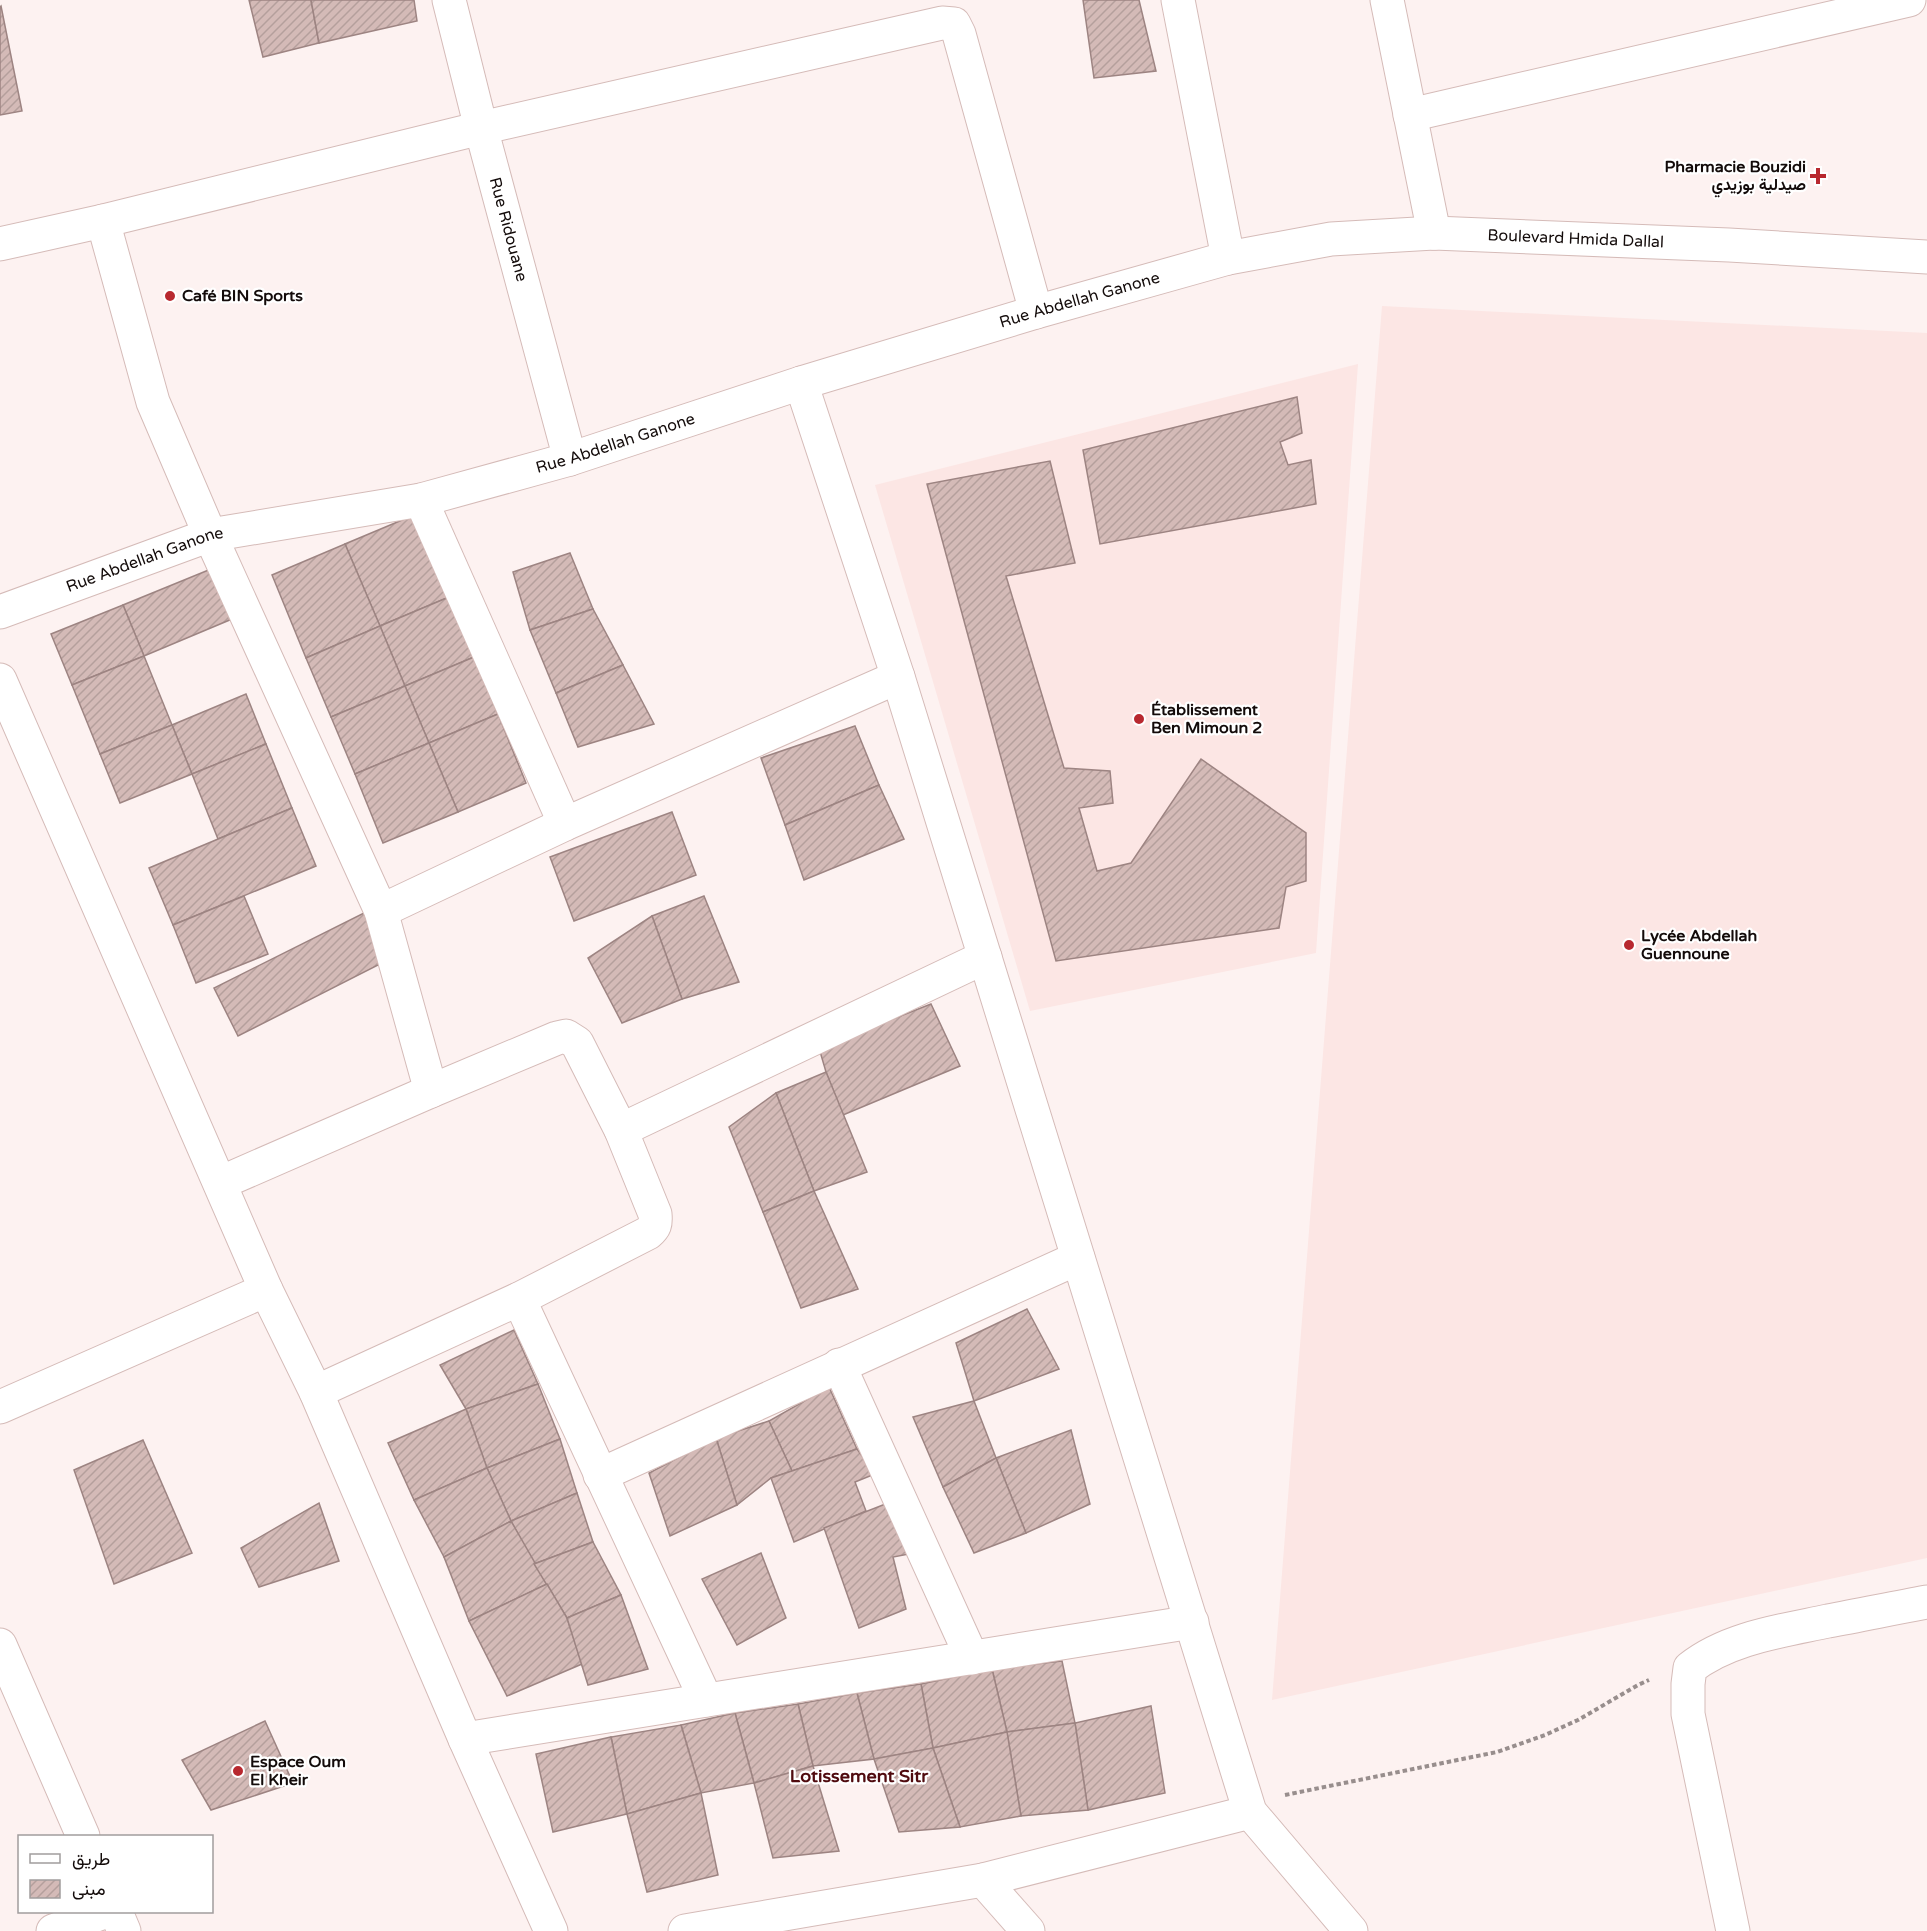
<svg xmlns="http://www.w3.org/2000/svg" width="1927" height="1931" font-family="'Varela Round',Vazirmatn,sans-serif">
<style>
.built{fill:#fce6e4}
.building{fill:url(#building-hatch);stroke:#9d8482;stroke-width:1.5}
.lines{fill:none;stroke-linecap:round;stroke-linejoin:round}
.street-casing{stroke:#d5bbb8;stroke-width:35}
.secondary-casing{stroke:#d5bbb8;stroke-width:35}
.primary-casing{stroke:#d5bbb8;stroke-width:35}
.path{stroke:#988e8d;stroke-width:4;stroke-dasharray:4.5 3;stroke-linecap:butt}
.street{stroke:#fff;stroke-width:33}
.secondary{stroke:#fff;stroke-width:33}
.primary{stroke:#fff;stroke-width:33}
.poi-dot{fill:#b8282f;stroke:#fff;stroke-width:2}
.labels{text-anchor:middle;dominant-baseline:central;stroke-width:4.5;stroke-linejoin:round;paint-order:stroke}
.poi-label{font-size:16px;font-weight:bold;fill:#130b0a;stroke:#fff;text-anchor:start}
.street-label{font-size:16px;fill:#130b0a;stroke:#fff}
.neighbourhood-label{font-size:18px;font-weight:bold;fill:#500b0f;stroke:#fff}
</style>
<defs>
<pattern id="building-hatch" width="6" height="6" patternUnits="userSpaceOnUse" patternTransform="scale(1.5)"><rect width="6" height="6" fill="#d4bab7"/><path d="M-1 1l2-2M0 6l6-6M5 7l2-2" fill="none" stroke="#b59f9c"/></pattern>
</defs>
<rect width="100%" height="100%" fill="#fdf2f1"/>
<g class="built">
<path d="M1382,306L1927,333V1558L1272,1700Z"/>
<path d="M1358,364L1316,953L1030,1011L875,485Z"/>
</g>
<g class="building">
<path d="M249,0H311L319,43L263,57Z"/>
<path d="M311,0H414L417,21L319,43Z"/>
<path d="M1083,0H1139L1156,71L1094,78Z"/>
<path d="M1,6L22,111L0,115V7Z"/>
<path d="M1297,397L1302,433L1280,442L1288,465L1311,460L1316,504L1100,544L1083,450Z"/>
<path d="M1050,461L1075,563L1006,576L1064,768L1110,771L1113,803L1079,808L1097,871L1131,863L1201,759L1306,833V881L1286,887L1279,928L1056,961L927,484Z"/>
<path d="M414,515L449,597L380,626L345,544Z"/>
<path d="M345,544L380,626L306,658L272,575Z"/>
<path d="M570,553L593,609L530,630L513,572Z"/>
<path d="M211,569L232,619L144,656L123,605Z"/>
<path d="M449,597L474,657L405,686L380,626Z"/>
<path d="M123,605L144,656L72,685L51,634Z"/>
<path d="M593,609L623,665L556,693L530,630Z"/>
<path d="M380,626L405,686L331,717L306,658Z"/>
<path d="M144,656L172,725L100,754L72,685Z"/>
<path d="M474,657L498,714L429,743L405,686Z"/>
<path d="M623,665L654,724L578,747L556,693Z"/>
<path d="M405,686L429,743L355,774L331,717Z"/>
<path d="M246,694L266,744L192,774L172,725Z"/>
<path d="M498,714L526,783L458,812L429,743Z"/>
<path d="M172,725L192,774L120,803L100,754Z"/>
<path d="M855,726L879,785L785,825L761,758Z"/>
<path d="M429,743L458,812L383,843L355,774Z"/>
<path d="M266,744L292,808L218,839L192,774Z"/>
<path d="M879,785L904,839L804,880L785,825Z"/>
<path d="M292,808L316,866L173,925L149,868Z"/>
<path d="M672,812L696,875L574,921L550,857Z"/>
<path d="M244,896L268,954L196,983L173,925Z"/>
<path d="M704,896L739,982L682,999L652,916Z"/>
<path d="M364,913L388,960L238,1036L214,988Z"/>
<path d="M652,916L682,999L622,1023L588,958Z"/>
<path d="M931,1004L960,1066L843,1115L826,1072L819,1048Z"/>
<path d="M826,1072L867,1172L814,1191L776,1093Z"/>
<path d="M776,1093L814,1191L763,1212L729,1127Z"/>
<path d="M814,1191L858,1289L801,1308L763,1212Z"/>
<path d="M1027,1309L1059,1369L974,1401L956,1343Z"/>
<path d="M514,1330L538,1384L466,1409L440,1365Z"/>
<path d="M538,1384L560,1439L487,1468L466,1409Z"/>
<path d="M829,1387L857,1449L792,1471L769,1421Z"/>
<path d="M974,1401L996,1458L943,1487L913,1417Z"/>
<path d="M466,1409L487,1468L414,1500L388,1443Z"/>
<path d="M769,1421L792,1471L771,1478L737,1505L716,1438Z"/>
<path d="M1071,1430L1090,1504L1026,1533L996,1458Z"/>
<path d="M716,1438L737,1505L670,1536L649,1473Z"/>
<path d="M560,1439L577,1493L511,1521L487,1468Z"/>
<path d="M143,1440L192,1553L114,1584L74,1470Z"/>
<path d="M857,1449L875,1474L855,1482L866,1511L794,1542L771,1478Z"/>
<path d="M996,1458L1026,1533L974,1553L943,1487Z"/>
<path d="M487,1468L511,1521L444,1557L414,1500Z"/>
<path d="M577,1493L593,1542L534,1564L511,1521Z"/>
<path d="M319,1503L339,1561L259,1587L241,1548Z"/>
<path d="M888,1503L909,1554L893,1557L906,1609L859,1628L824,1528Z"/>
<path d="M511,1521L547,1584L469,1621L444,1557Z"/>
<path d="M593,1542L621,1595L567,1618L534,1564Z"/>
<path d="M761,1553L786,1618L737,1645L702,1579Z"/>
<path d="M547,1584L567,1618L582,1664L507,1696L469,1621Z"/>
<path d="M621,1595L648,1669L588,1685L567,1618Z"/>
<path d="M1062,1661L1075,1723L1007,1732L992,1669Z"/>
<path d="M992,1669L1007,1732L933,1748L921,1684Z"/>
<path d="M921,1684L933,1748L874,1759L857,1693Z"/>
<path d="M857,1693L874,1759L813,1766L798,1704Z"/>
<path d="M798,1704L813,1766L754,1783L735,1713Z"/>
<path d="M1151,1706L1165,1793L1088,1810L1075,1723Z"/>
<path d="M735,1713L754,1783L701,1793L681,1725Z"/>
<path d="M265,1721L293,1783L211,1810L182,1760Z"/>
<path d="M1075,1723L1088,1810L1021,1816L1007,1732Z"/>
<path d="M681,1725L701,1793L627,1814L611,1737Z"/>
<path d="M1007,1732L1021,1816L960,1827L933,1748Z"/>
<path d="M611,1737L627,1814L553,1832L536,1754Z"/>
<path d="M933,1748L960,1827L899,1832L874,1759Z"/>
<path d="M813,1766L839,1851L773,1858L754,1783Z"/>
<path d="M701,1793L718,1875L647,1892L627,1814Z"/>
</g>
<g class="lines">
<g class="street-casing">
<g id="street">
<path id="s1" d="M449,0L481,128L570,459"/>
<path d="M1178,0L1228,258"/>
<path d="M1387,0L1434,233"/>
<path d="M1410,115L1909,0"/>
<path d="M103,221L153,402L210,535L381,911L431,1091"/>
<path d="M0,244L103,221L481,128L942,23L954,24L959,34L1036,312"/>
<path d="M801,383L898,677L1250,1812L1351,1931"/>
<path d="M421,500L565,824"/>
<path d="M0,680L266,1290L316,1392L465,1739L551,1931"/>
<path d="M381,911L565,824L898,677"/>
<path d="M621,1130L985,957"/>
<path d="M220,1183L431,1091L557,1038L566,1036L577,1043L621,1130L655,1214C656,1224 655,1227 648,1233L519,1299L316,1392"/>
<path d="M519,1299L706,1700"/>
<path d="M839,1365L972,1658"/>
<path d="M0,1407L266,1290"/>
<path d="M600,1475L1078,1258"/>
<path d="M465,1739L1192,1622"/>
<path d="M983,1880L1028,1931"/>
<path d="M53,1931L104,1912"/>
<path d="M685,1931L983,1880L1250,1812"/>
<path d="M1733,1931L1688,1714V1684L1690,1668C1728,1638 1781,1631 1828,1621C1861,1615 1894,1608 1927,1602"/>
</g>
</g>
<g class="secondary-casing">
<g id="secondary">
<path id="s2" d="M0,612L210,535L421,500L570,459L801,383L1036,312L1228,258L1331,239L1434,233L1729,245L1927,257"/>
</g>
</g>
<g class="primary-casing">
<g id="primary">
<path d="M0,1645L83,1836"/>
<path d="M116,1912L124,1931"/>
</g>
</g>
<path class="path" d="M1285,1795L1497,1752L1545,1735L1578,1720L1638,1685L1649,1680"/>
<use href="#street" class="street"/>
<use href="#secondary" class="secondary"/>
<use href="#primary" class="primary"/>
</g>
<g class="poi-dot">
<path d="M1815 167h6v6h6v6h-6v6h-6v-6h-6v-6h6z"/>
<circle cx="170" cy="296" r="6"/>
<circle cx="1139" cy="719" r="6"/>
<circle cx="1629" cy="945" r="6"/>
<circle cx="238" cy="1771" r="6"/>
</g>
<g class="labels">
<g class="poi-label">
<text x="1806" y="167" text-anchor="end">Pharmacie Bouzidi<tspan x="1806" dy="18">صيدلية بوزيدي</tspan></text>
<text x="182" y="296">Café BIN Sports</text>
<text x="1151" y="710">Établissement<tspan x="1151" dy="18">Ben Mimoun 2</tspan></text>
<text x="1641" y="936">Lycée Abdellah<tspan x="1641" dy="18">Guennoune</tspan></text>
<text x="250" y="1762">Espace Oum<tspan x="250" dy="18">El Kheir</tspan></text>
</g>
<g class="street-label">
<text stroke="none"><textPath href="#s1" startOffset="237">Rue Ridouane</textPath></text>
<text stroke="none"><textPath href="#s2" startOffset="1630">Boulevard Hmida Dallal</textPath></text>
<text stroke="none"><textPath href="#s2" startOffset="1126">Rue Abdellah Ganone</textPath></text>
<text stroke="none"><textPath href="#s2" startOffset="640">Rue Abdellah Ganone</textPath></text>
<text stroke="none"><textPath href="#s2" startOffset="154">Rue Abdellah Ganone</textPath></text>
</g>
<g class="neighbourhood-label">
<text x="859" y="1776">Lotissement Sitr</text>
</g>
</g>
<rect x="18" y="1835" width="195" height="78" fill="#ffffff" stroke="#a19d9d" stroke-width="1.5"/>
<rect x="30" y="1854" width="30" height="9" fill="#ffffff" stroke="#a19d9d" stroke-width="1.5"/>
<text x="72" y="1865" font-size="18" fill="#130b0a">طريق</text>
<rect x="30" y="1880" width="30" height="18" fill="url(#building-hatch)" stroke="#a19d9d" stroke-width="1.5"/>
<text x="72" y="1895" font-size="18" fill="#130b0a">مبنى</text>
</svg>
